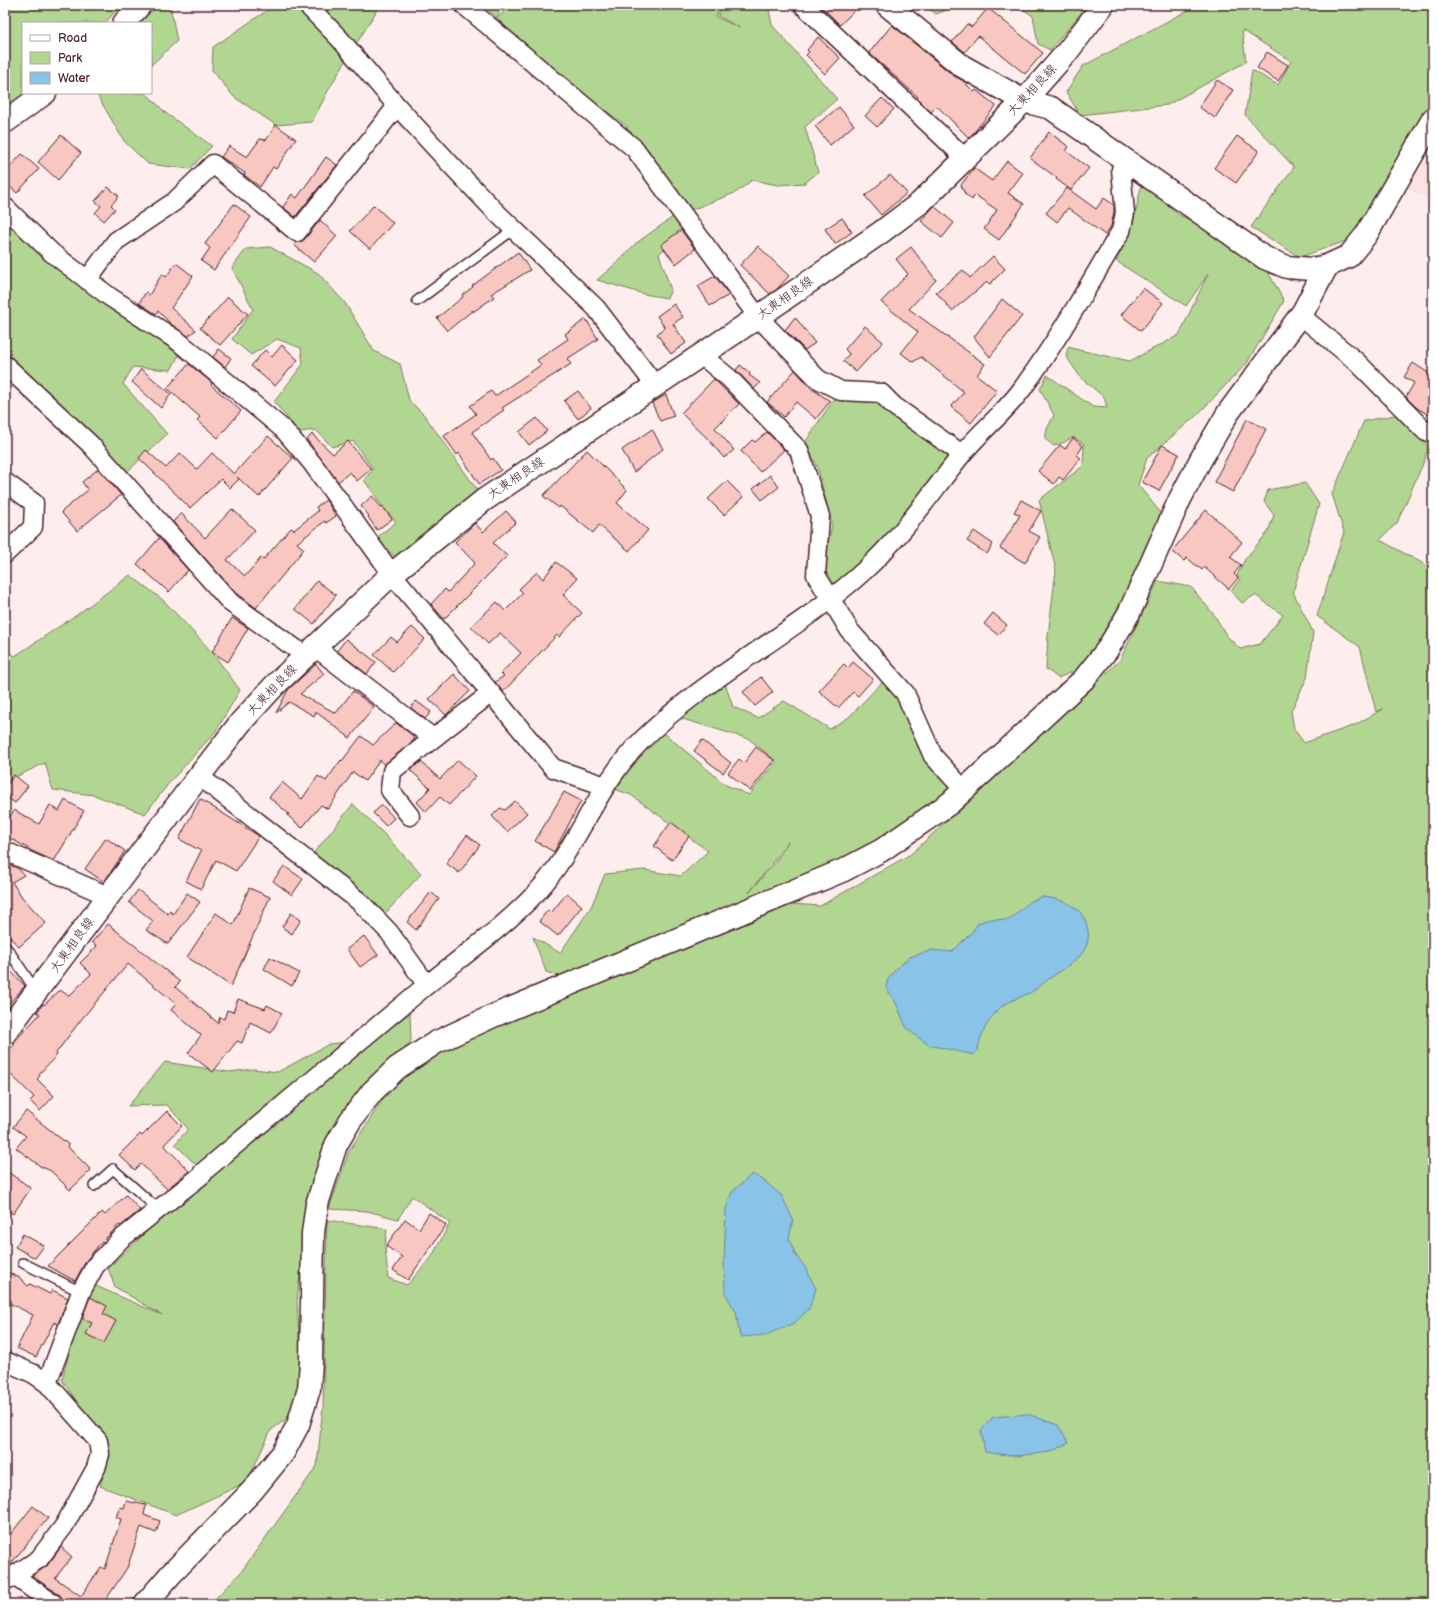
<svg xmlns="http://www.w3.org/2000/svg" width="1438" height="1609" font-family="'Balsamiq Sans','Klee One',sans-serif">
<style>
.built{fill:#fce2e0}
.green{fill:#b1d692;stroke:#7e7a5e;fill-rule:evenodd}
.water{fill:#89c3e8;stroke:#70819c}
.building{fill:#f8c7c2;stroke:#4a1f2b}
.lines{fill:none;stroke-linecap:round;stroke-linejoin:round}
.lane-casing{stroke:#4a1f2b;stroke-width:12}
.street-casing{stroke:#4a1f2b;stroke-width:21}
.secondary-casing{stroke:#4a1f2b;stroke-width:25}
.lane{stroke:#fff;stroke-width:9}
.street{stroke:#fff;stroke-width:18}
.secondary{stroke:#fff;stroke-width:22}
.labels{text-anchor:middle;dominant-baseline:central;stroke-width:3;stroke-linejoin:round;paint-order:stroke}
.street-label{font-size:13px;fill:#4a1f2b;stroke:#fff}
</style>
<rect width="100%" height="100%" fill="#fdeeed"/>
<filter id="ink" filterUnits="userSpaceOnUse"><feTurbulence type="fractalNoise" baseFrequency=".025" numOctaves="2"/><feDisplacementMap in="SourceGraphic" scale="8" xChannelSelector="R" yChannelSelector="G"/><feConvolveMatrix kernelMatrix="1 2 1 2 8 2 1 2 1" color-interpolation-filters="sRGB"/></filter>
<g filter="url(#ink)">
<path class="built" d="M1433,151V202L1407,188Z"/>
<g class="green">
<path d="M5,5H121L105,23H23V93H25L5,109Z"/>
<path d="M158,5H170L177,41L151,65V23H139Z"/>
<path d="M275,5H293L311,23L332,5H380L330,87L312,122L276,125L234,97L212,70L213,47Z"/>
<path d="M484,5H502L497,18L502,14L506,5H719L716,17L740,28L718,16L721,5H768L772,25L837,99L805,127L818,172L805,183L778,185L752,180L737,192L691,210L627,131V126C593,102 561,76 531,49C514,35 498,21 484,5Z"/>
<path d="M924,5H960L936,14Z"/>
<path d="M1017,5H1088L1050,50L1038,44L1033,16Z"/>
<path d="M1198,5H1433V99L1349,240L1300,257L1251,227L1294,167L1245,115L1252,70L1278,85L1291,61L1242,30L1246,62L1167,105L1080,115L1066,92L1083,66Z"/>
<path d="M96,93H146L167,114L212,146L190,169L148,164L124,141Z"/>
<path d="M1142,182L1179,215L1208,228L1263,263L1284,301L1247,363L1197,415L1147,458L1138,485L1160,512L1156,537L1136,583L1102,638L1077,670L1058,678L1046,669L1048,636L1056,570L1039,500L1083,466L1084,444L1073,437L1065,442L1054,446L1045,439L1047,429L1054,415L1040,389L1047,375L1093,407L1107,408L1104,397L1081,378L1066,356L1068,347L1079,350L1130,361L1179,335L1208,274L1186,306L1116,261L1133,224Z"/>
<path d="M677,214L685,229L659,254L671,290L667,298L644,294L597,280L620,260L635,244Z"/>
<path d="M5,220L63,273L129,318L179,355L171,370L133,367L123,384L167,434L126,473L5,358Z"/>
<path d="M270,247L318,273L345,303L374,351L400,364L409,400L425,416L478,491L466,509L445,517L416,546L396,558L376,538L396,522L380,503L364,480L373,469L353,441L332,447L316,430L299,432L274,402L303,364L301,348L277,339L251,355L232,339L253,309L232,268L246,249Z"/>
<path d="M835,397L888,405L962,454L899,530L834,589L827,582L823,569L832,525L818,469L806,441Z"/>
<path d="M1395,415L1428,446L1425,459L1397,523L1380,540L1433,569V1604H210L241,1572L317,1466L323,1406L327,1220L387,1229L385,1246L388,1278L407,1285L431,1258L450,1223L412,1196L398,1219L367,1211L329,1209L349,1151L396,1079L566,978L546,972L533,937L560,953L591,907L605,874L644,870L681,876L708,851L631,795L609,787L637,756L664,733L726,785L749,795L776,761L749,739L676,717L725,683L733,707L758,718L784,701L830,729L849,717L889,675L961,790L863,856L767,902L820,906L911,854L1120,660L1158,581L1191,587L1215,616L1226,635L1240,649L1260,644L1283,615L1255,595L1242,603L1231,591L1240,579L1237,575L1245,559L1268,532L1274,515L1264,502L1268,490L1305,483L1319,504L1293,592L1313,632L1307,678L1291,711L1294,729L1304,743L1355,725L1383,709L1376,712L1360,647L1317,616L1344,532L1332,494L1364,421ZM788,842L776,861L749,893Z"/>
<path d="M130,575L163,600L212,652L240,690L216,731L169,783L145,814L94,795L53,790L45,763L5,782V650L15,656L78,614Z"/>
<path d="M353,804L383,833L421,874L382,917L313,854Z"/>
<path d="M410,1013L411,1041L353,1116L308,1198L297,1302L303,1407L271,1430L247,1482L176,1515L100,1486L110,1451L62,1380L87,1282L162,1315L115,1287L108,1268L141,1237L203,1172L175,1144L188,1129L167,1105L128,1106L165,1062L229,1072L254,1069L278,1072L329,1044L374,1039Z"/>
</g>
<g class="water">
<path d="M1042,897C1058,898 1078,904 1085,920C1098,951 1071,964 1050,978C1044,982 1039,988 1033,991C1023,997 1009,1000 1000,1008C993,1014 985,1026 982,1035C979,1043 979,1048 974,1055L929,1045L916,1036L906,1027L896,1003L886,988L888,979L896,969L910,957L932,950L952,952L972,932L978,923L989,919L1009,920L1029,902Z"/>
<path d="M752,1174L763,1180L782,1196L793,1220L789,1239L795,1254L805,1267L816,1289L809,1309L794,1323L766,1335L740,1337L736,1312L725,1293L724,1262L726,1209L732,1192Z"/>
<path d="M1027,1414L1058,1425L1069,1443L1050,1452L1015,1456L985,1452L981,1430L993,1417Z"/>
</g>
<g class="building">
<path d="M820,5H860L840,25Z"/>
<path d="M988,8L1043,53L1025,74L978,36L965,52L952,42L967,24L972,27Z"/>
<path d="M892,25L954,76L962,80L974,92L976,90L996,106L969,138L937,106L931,112L917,98L918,97L869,53Z"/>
<path d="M818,37L840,58L825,74L806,55L809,52L807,50Z"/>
<path d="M1267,52L1288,65L1278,81L1257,68Z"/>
<path d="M1217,80L1233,90L1215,118L1199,107Z"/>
<path d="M882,98L894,109L877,127L865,116Z"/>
<path d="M839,107L854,125L830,145L815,126Z"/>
<path d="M276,125L296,139L276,169L273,167L260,187L244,175L245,173L221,157L229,146L247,157L260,139L266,140Z"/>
<path d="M1049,132L1069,147L1066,151L1089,168L1071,190L1056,179L1057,178L1030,158Z"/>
<path d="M61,135L81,153L58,180L38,162Z"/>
<path d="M1237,136L1259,151L1236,183L1214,168Z"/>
<path d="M22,154L39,169L17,193L5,182V172Z"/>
<path d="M326,157L337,165L295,217L283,207L292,194L297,198Z"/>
<path d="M1007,161L1023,173L1008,193L1024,204L999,240L984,229L997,210L975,195L972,200L965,194L961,185L974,168L992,181Z"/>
<path d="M890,175L907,193L881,215L865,196Z"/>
<path d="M108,187L119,196L111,205L115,209L104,221L95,213L101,206L95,201Z"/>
<path d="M1067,188L1096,209L1104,198L1114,205V212L1111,226L1105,235L1068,208L1057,222L1046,213Z"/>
<path d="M234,204L251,217L214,270L201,261L210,248L205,244Z"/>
<path d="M374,205L393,223L370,249L350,231Z"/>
<path d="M934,206L954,223L942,238L921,221Z"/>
<path d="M842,218L852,232L835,244L825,229Z"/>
<path d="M320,220L337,236L314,262L294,245L296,242H301L305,239Z"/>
<path d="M681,230L695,249L676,264L661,245Z"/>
<path d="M758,246L789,276L777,289L770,294L740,265Z"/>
<path d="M911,247L936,280L909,309L985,364L977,375L997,391L971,423L951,407L964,392L921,357L913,362L901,353L918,332L881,302L908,274L896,259Z"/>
<path d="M518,252L530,270L491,294L494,297L473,312V310L447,331L437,318L463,297L462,295L473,287L472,286Z"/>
<path d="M993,256L1005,269L990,284L987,282L952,311L936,292L963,270L970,278Z"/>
<path d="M176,263L193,276L171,308L196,330L188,336L171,324L158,311L156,314L139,303L146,292L149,295L162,274L166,277Z"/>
<path d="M715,276L729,295L710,306L698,286Z"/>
<path d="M1143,288L1163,303L1141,331L1121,315Z"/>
<path d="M228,297L248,314L220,345L200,328Z"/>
<path d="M1002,299L1022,316L990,357L974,337Z"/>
<path d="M674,304L683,317L673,324L686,343L671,354L657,334L665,328L657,316Z"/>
<path d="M795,317L815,343L805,350L785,330Z"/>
<path d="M586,319L598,339L567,359L571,364L502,408L504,410L472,432L491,460L493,458L501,470L479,484L459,453L457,455L444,436L476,414L470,406L491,391L495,396L541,365L537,360L568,339L565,334Z"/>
<path d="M865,326L883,342L856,372L843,361L849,354L845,349Z"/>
<path d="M282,345L298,360L275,386L251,366L265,350L272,357Z"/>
<path d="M219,349L231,358L225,367L213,357Z"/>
<path d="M1413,363L1433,376V417L1417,408L1406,397L1414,383L1404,377Z"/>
<path d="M189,364L212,383L211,385L241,411L218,438L197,420L200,417L167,388Z"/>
<path d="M740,365L750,373L749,375L760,383L754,389L736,370Z"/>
<path d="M141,369L171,394L161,408L132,382Z"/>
<path d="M795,370L812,389L830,401L816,419L796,402L784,417L767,402Z"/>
<path d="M714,379L739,404L715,428L734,450L724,458L709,440L681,413Z"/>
<path d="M578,391L591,408L578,419L564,401Z"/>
<path d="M666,395L674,416L660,421L652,403Z"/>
<path d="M537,418L547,431L529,445L519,432Z"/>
<path d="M1247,419L1266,429L1233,492L1214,482Z"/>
<path d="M652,429L663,449L634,472L622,450Z"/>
<path d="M767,432L784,450L760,472L741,451L752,440L755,442Z"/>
<path d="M312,434L333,454L348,441L371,469L357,481L350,472L338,482L307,440Z"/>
<path d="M268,436L293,458L259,497L237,477L239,479L230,488L221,479L190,508L139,458L146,450L166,468L180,453L197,469L212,453L234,474Z"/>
<path d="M1073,438L1083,446L1077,455L1081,458L1063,480L1059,477L1054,484L1038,471L1060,445L1065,449Z"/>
<path d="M1162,445L1179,454L1159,491L1142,482Z"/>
<path d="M587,450L627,490L617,503L648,530L629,551L599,525L593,533L560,506L559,508L543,496Z"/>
<path d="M98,469L121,495L77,531L61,512L88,490L82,482Z"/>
<path d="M770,475L779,487L762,500L753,489Z"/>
<path d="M727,481L743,497L724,515L708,499Z"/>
<path d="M372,496L381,507L382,506L392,519L377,530L368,517L369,516L361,506Z"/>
<path d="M326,500L336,516L326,523L325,521L297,543L304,549L256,608L233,590L173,522L181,513L205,538L232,509L255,530L227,560L245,576L261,558L263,560L291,528L294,530L318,511L316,507Z"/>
<path d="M1021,500L1041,511L1029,531L1040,537L1025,563L1000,548L1020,515L1014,512Z"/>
<path d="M1206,510L1242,542L1230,557L1241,565L1234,574L1238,578L1229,589L1204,567L1202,570L1187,558L1184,561L1172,551Z"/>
<path d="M506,511L516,522L493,543L507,556L444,619L431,604L445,589L448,592L475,563L455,542L475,523L483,532Z"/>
<path d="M974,531L993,544L987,554L967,541Z"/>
<path d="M159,538L188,570L169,592L137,564Z"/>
<path d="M556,562L577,578L563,595L582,613L559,637L557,635L503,692L495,682L504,676L501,673L521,653L500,633L488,644L471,626L497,602L505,611L523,593L519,589L537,572L543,579Z"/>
<path d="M317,581L336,595L314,624L295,609Z"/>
<path d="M993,613L1007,625L998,635L984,624Z"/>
<path d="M232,618L248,628L228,662L212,652Z"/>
<path d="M412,627L425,639L393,672L374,655L391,637L397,642Z"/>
<path d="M346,639L376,662L367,674L337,651Z"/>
<path d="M853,662L873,679L858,696L853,692L838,708L819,691L844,664L848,668Z"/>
<path d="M316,664L324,674L300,694L336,713L353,691L374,707L350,738L316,712L314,716L289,702L276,713L288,690Z"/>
<path d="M454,674L470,691L446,715L429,699Z"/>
<path d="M761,677L773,692L755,706L743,692Z"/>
<path d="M416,701L431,712L425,719L411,708Z"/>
<path d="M396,723L412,735L415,739L384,765L380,760L365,781L353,772L328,809L321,805L302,828L287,815L289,814L269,797L282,782L302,799L318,776L326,781L341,760L342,761L361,736L373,745Z"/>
<path d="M702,740L731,763L723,773L694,751Z"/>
<path d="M756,747L774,760L750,791L728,773L739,759L744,763Z"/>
<path d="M458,760L476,776L449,805L440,797L426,812L417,802L430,788L410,770L421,762L440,779Z"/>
<path d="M14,775L28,786L15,803L5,796V788Z"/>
<path d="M564,792L581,801L554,852L535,841Z"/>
<path d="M200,799L259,836L236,871L216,860L201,889L186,881L201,851L179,839Z"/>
<path d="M65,800L84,811L54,861L32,851L5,835V825L14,810L39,824L50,805L59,811Z"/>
<path d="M515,801L527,813L507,832L492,816L500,808L505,810Z"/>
<path d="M382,805L394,818L386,826L373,813Z"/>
<path d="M671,822L689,836L672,860L654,846Z"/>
<path d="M467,835L480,845L459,873L446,863Z"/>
<path d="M106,838L125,851L104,882L85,869Z"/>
<path d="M8,864L19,869L24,875L12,882L22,897L46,923L19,947L5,932V865Z"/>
<path d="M284,866L303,879L292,895L273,881Z"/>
<path d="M249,888L270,897L231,986L187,957L216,913L233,925Z"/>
<path d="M138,890L168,914L170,911L173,914L187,893L200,902L168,944L146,930L153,921L129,902Z"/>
<path d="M431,892L439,899L416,930L407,922Z"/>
<path d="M567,893L582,906L558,936L539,921L548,910L551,913Z"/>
<path d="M291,913L301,920L292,934L282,927Z"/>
<path d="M108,924L180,982L175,987L218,1023L220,1017L224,1019L227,1010L233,1012L238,999L265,1009L267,1005L282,1013L271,1033L250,1022L242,1043L237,1041L213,1072L188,1053L201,1035L171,1010L176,1004L128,964L80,1021L56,1053L57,1055L39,1074L40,1076L37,1079L54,1096L40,1111L30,1101L34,1097L5,1069V1054L15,1044L13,1043L40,1014L37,1012L43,1004L44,1005L60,990L69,996L91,974L80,963L97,946L92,942Z"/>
<path d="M364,936L378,955L360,967L347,949Z"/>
<path d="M270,957L299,973L292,986L264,969Z"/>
<path d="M5,965L25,986L5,1008Z"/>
<path d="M26,1111L69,1145L68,1147L91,1170L70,1190L51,1171L40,1166L16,1148L26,1136L13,1127Z"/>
<path d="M167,1111L182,1126L164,1145L189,1171L167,1189L141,1164L135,1170L119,1155L140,1134L142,1136Z"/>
<path d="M5,1170L31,1188L13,1214L5,1208Z"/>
<path d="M126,1195L140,1210L121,1226L119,1225L97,1247L86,1261L75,1281L48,1266L102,1212L105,1215Z"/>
<path d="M429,1213L446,1225L408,1280L393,1270L402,1257L386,1246L405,1219L419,1229Z"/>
<path d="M23,1234L44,1246L35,1258L15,1247Z"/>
<path d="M5,1271L20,1278L28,1286L30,1284L50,1294L52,1290L68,1298L58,1324L54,1322L36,1357L17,1348L33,1315L5,1301Z"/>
<path d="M90,1297L107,1306L103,1314L116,1321L104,1343L86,1334L92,1323L82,1318Z"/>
<path d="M126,1501L146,1505L144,1515L160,1521L156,1533L141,1527L127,1568L103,1604H65L60,1595L32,1576L47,1566L61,1547L72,1557L55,1578L81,1596L101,1567L105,1569L121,1519L116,1517L120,1507L124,1508Z"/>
<path d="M33,1506L48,1518L9,1566L5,1568V1541Z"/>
</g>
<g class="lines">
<g class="lane-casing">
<g id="lane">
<path d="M417,301L514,229"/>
<path d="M5,947L9,951L36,991"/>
<path d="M94,1186L113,1169L158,1209"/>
<path d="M23,1263L81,1292"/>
</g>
</g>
<g class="street-casing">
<g id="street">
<path d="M307,5L339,38L397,106L452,166L495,211L596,308L655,385"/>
<path d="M464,5L635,149L758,317L818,379L841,391L881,393L894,406L962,454"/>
<path d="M803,5L966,159"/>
<path d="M5,207L52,253L110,297L178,341L284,430L312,463L392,574L553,768L605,786"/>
<path d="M87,280L116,241L174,202L213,164L297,232L397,106"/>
<path d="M1300,315L1357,362L1426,432"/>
<path d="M701,355L729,378L799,450L820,516L816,575L850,631L905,693L933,756L964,790"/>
<path d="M5,365L90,444L231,603L306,656"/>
<path d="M5,482L34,503L33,527L5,554"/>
<path d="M315,647L433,738"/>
<path d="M199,776L360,902L389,932L427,985"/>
<path d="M410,816L390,790L392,771L491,693"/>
<path d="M5,851L108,896"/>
<path d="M5,1361L34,1374L47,1383L98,1441L100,1454L96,1468L64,1526L39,1559L5,1581"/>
<path d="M47,1383L81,1292L95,1266L121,1239L203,1174V1172C276,1111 350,1049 423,988C461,957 502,929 536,893C578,848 597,784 642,740C709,674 796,633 865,570C902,536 928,497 959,458C978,433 1004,414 1022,389C1059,339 1089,284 1121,231L1125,213L1121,169L1126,160"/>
<path d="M14,1576L54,1604"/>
</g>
</g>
<g class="secondary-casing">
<g id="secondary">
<path d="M887,5L962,66L1024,101L1051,108L1265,258L1287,267L1312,269L1327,266L1349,256L1366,235L1433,119"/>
<path d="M124,23L140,5"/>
<path d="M5,122L45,93"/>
<path d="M5,1033L193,784L241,722L275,685L392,574L484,500L758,317L880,233L920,203L1024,101L1067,52L1103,5"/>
<path d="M145,1604L171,1574L252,1491L283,1453L298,1425L309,1389L311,1362L313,1233L317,1204L336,1145L350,1121L372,1092L397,1068L435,1043L493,1016L844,870L882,850L950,803L1084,679L1107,650L1129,613L1180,499L1201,459L1228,413L1303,312L1327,266"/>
</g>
</g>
<use href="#lane" class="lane"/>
<use href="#street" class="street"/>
<use href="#secondary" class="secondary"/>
</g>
</g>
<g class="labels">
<g class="street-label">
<text transform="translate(1032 90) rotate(-47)">大東相良線</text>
<text transform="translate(785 298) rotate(-35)">大東相良線</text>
<text transform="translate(516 478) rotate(-34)">大東相良線</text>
<text transform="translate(272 690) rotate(-46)">大東相良線</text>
<text transform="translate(72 945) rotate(-54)">大東相良線</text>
</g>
</g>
<rect width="1438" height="1609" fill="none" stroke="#fff" stroke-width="20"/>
<rect x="10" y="10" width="1418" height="1589" fill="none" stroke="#4a1f2b" stroke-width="1.5" filter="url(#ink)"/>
<rect x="22" y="22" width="130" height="72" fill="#ffffff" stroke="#b7a5aa"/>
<rect x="30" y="35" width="20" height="6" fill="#ffffff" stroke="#b7a5aa"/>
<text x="58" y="42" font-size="12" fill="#4a1f2b">Road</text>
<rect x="30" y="52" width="20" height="12" fill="#b1d692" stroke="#b7a5aa"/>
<text x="58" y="62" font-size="12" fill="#4a1f2b">Park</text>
<rect x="30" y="72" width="20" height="12" fill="#89c3e8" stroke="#b7a5aa"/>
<text x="58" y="82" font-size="12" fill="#4a1f2b">Water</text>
</svg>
